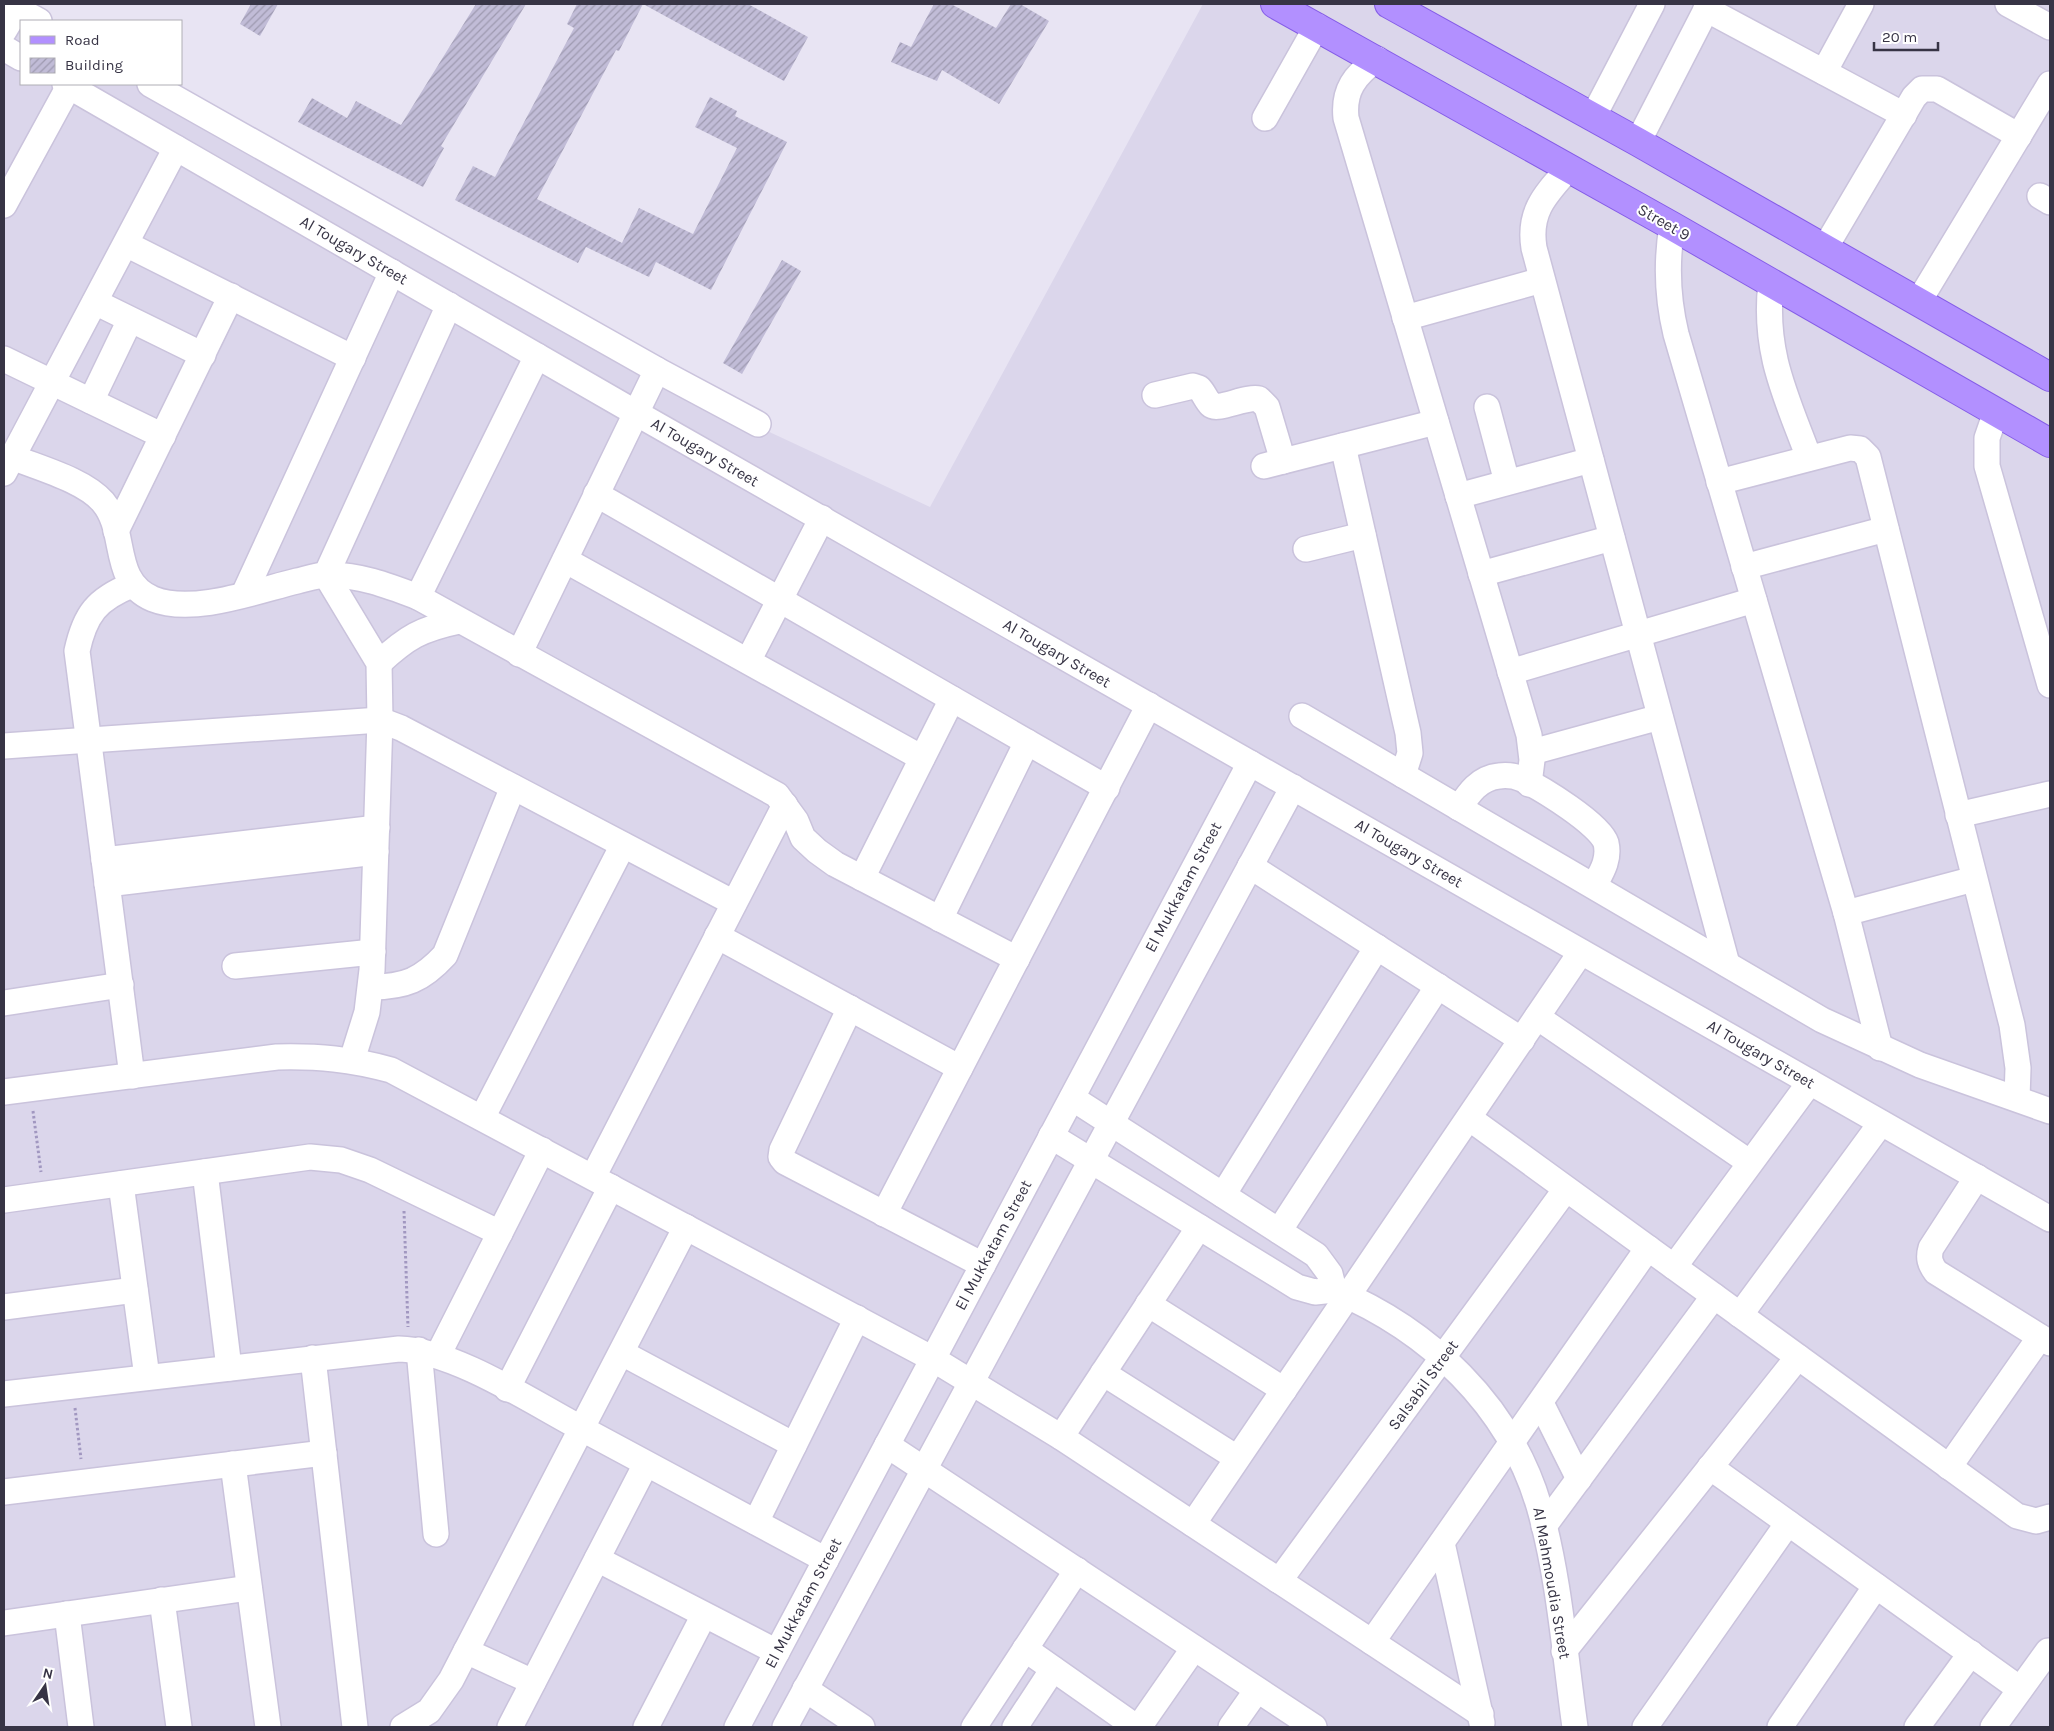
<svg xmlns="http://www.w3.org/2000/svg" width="2054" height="1731" font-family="Karla,sans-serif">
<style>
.residential{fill:#dbd6eb}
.building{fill:url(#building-hatch)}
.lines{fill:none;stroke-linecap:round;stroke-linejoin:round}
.minor-casing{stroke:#cac3dc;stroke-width:28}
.major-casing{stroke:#855de7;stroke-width:30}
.path{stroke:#a197c0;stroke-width:3;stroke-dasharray:2.5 2.5;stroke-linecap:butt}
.minor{stroke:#fff;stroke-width:25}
.major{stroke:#b290ff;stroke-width:28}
.labels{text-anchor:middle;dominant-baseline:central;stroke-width:4;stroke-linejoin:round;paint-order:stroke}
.street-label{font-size:16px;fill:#373445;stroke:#fff}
</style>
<defs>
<pattern id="building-hatch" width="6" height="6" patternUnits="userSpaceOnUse" patternTransform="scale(1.25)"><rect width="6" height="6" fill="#c1bcd7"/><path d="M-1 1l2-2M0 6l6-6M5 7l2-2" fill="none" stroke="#9e9ab0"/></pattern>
</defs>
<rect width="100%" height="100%" fill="#e8e4f3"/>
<path class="residential" d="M4,4L21,21V84H142L669,385L930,507L1203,4H2050V1727H4Z"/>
<g class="building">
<path d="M251,4H278L260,36L240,24Z"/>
<path d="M476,4H526L441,146L444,148L423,187L298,122L312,98L347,118L356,101L401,125Z"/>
<path d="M577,4H748L808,37L784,81L643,4L619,51L616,50L537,199L622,243L639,208L693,234L737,148L695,127L710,97L737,111L735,116L787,142L711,290L656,262L649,277L586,247L578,263L455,200L473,166L495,177L574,28L567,24Z"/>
<path d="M934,4H951L996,28L1011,4H1020L1049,21L999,104L942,70L937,81L891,62L900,42L911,47Z"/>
<path d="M782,260L801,271L742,374L723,363Z"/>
</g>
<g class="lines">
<g class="minor-casing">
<g id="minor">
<path d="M8,4L39,21"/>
<path d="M2008,4L2050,27"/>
<path d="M1706,9L1904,115"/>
<path d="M4,31L20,4"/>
<path d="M4,48L21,58"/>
<path d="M1377,59C1355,75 1343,90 1346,118L1529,735L1532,760L1529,784"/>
<path d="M1824,72L1861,4"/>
<path d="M65,84L636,413L2050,1219"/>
<path d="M150,84L657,370L758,424"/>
<path d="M1593,117L1652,4"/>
<path d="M1265,118L1317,26"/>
<path d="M1638,142L1709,4"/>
<path d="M1569,168C1546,194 1528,211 1534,248L1727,964"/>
<path d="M2040,196L2050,202"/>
<path d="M4,205L69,86"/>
<path d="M1672,226C1666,263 1667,297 1676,334L1846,913L1880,1048"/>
<path d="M126,244L353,358"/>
<path d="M1825,248L1914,97L1922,89H1937L2019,136"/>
<path d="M1771,283C1763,352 1786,396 1809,458"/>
<path d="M1919,301L2050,84"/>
<path d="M95,302L203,355"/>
<path d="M1405,318L1542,280"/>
<path d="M4,359L163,436"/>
<path d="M1155,395L1193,386L1199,388C1204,393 1206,400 1211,405C1217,411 1247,396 1259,399L1267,407L1283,461"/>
<path d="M91,401L130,320"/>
<path d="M1487,407L1507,482"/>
<path d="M1996,412L1987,438V466L2050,685"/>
<path d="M1343,446L1408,733L1410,753L1403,775"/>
<path d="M12,457C39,468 84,480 103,502C128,531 110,581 153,599C193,615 256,591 297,581C306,579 317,575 327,575C358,574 389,586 418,597L777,795L796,821L803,838L817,851L835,864L1017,959"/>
<path d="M1264,466L1436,422"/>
<path d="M4,473L176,148"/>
<path d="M1719,482L1850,448L1860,449L1868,457L2012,1025L2018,1068L2017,1098"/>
<path d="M596,494L1107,788"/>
<path d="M1458,496L1591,460"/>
<path d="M116,531L231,296"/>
<path d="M1306,549L1363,535"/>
<path d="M565,560L922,758"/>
<path d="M1744,567L1886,529"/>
<path d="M1481,574L1612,538"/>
<path d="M132,585C97,599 85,614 77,651L132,1076"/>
<path d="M244,594L392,272"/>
<path d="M418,597L537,356"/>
<path d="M519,654L657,370"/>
<path d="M748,661L822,518"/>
<path d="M379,663C407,637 421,629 459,621"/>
<path d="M1510,672L1754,600"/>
<path d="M1302,716L1822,1020L1920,1065L2050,1111"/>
<path d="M4,746L380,720L401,728L734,903"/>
<path d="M1532,752L1660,717"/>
<path d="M1459,808C1469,793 1479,778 1499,776C1507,775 1515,776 1522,779C1541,788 1600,824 1606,843C1610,860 1601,873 1594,886"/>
<path d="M1958,815L2050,794"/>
<path d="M104,860L377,828"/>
<path d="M1250,866L1522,1040"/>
<path d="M862,878L952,699"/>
<path d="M107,884L376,852"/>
<path d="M1846,913L1974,879"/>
<path d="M940,919L1027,742"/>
<path d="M717,936L960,1068"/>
<path d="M235,966L373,952"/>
<path d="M371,987C405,987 422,980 445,955L513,787"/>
<path d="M4,1003L121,985"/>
<path d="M850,1008L782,1150L781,1157L785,1162L983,1265"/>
<path d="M1537,1017L1749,1162"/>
<path d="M352,1060L367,1012L372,970L380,720L379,663L326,575L449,305"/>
<path d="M4,1092L277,1057C318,1056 351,1059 391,1070L933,1359L1061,1437L1481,1714"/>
<path d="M1072,1098L1316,1255L1330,1274L1334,1290"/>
<path d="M482,1118L623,845"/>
<path d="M1469,1118L2017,1516L2036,1521L2050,1517"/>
<path d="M1051,1136L1297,1287L1315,1292L1334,1290"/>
<path d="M205,1172L229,1368"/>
<path d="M593,1177L785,805"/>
<path d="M1977,1177L1931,1248C1928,1258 1930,1264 1936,1272L2050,1343"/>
<path d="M121,1184L147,1377"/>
<path d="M1223,1195L1377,947"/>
<path d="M4,1200L310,1157L341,1160L370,1170L500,1233"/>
<path d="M884,1214L1149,705"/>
<path d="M1279,1231L1438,986"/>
<path d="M1674,1267L1810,1082"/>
<path d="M1334,1290C1429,1330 1509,1405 1539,1506C1559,1575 1565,1656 1575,1727"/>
<path d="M1148,1304L1284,1390"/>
<path d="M4,1307L135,1290"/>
<path d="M1740,1315L1881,1123"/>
<path d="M419,1350L436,1534"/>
<path d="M622,1353L794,1445"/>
<path d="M438,1355L542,1150"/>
<path d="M313,1358L355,1727"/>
<path d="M1103,1373L1237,1458"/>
<path d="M507,1389L611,1187"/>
<path d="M4,1394L399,1349C452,1350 527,1399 575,1425C659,1470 742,1515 826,1560"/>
<path d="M1541,1403L1579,1479"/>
<path d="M1061,1437L1199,1227"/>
<path d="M887,1445L1314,1727"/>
<path d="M233,1464L268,1727"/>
<path d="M1710,1467L2020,1689"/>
<path d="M1949,1467L2040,1337"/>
<path d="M4,1492L324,1453"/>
<path d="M756,1522L857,1318"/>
<path d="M1193,1524L1581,952"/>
<path d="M1544,1526L1714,1296"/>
<path d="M1442,1543L1482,1723"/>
<path d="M597,1559L777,1652"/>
<path d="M1279,1581L1566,1189"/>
<path d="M162,1600L179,1727"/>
<path d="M67,1614L81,1727"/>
<path d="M4,1623L249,1588"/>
<path d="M1372,1642L1648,1248"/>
<path d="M1025,1649L1136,1727"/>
<path d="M466,1651L533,1682"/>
<path d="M1564,1651L1798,1357"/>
<path d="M805,1689L862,1727"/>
<path d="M403,1727L429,1711L451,1680L686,1227"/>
<path d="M510,1727L646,1464"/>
<path d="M646,1727L704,1615"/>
<path d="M737,1727L1250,763"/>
<path d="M785,1727L1293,787"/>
<path d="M974,1727L1077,1570"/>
<path d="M1015,1727L1053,1669"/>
<path d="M1139,1727L1194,1648"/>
<path d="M1231,1727L1257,1690"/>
<path d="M1645,1727L1788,1523"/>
<path d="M1780,1727L1876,1586"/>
<path d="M1917,1727L1971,1653"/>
<path d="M1993,1727L2048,1651"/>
</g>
</g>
<g class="major-casing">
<g id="major">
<path d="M1275,4L1672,226L2050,443"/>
<path d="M1389,4L1638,142L2050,377"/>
</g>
</g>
<g class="path">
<path d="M33,1111L41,1172"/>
<path d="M404,1211L408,1327"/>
<path d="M75,1408L81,1459"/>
</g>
<use href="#minor" class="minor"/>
<use href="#major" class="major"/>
</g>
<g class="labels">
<g class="street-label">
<text transform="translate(1664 222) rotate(30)">Street 9</text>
<text transform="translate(354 250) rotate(30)">Al Tougary Street</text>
<text transform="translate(705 452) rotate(30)">Al Tougary Street</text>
<text transform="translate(1057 653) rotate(30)">Al Tougary Street</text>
<text transform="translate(1409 853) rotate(30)">Al Tougary Street</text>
<text transform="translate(1183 887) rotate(-62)">El Mukkatam Street</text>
<text transform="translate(1761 1054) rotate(30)">Al Tougary Street</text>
<text transform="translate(993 1245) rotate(-62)">El Mukkatam Street</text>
<text transform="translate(1423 1385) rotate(-54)">Salsabil Street</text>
<text transform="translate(1552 1583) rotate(80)">Al Mahmoudia Street</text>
<text transform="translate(803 1603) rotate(-62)">El Mukkatam Street</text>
</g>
</g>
<rect width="2054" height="1731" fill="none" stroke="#373445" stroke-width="10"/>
<rect x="20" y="20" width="162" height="65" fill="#ffffff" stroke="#afaeb5"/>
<rect x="30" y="36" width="25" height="8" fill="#b290ff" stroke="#afaeb5"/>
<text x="65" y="45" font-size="15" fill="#373445">Road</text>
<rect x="30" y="58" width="25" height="15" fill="url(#building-hatch)" stroke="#afaeb5"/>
<text x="65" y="70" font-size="15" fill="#373445">Building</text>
<g transform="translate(45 1686) rotate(13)" stroke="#ffffff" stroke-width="4" paint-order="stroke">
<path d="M0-4L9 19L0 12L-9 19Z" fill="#373445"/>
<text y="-8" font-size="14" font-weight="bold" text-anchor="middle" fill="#373445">N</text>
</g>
<path d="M1874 42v8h64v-8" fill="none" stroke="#373445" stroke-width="2.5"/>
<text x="1882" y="42" font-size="15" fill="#373445" stroke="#ffffff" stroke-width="4" paint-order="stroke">20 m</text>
</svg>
